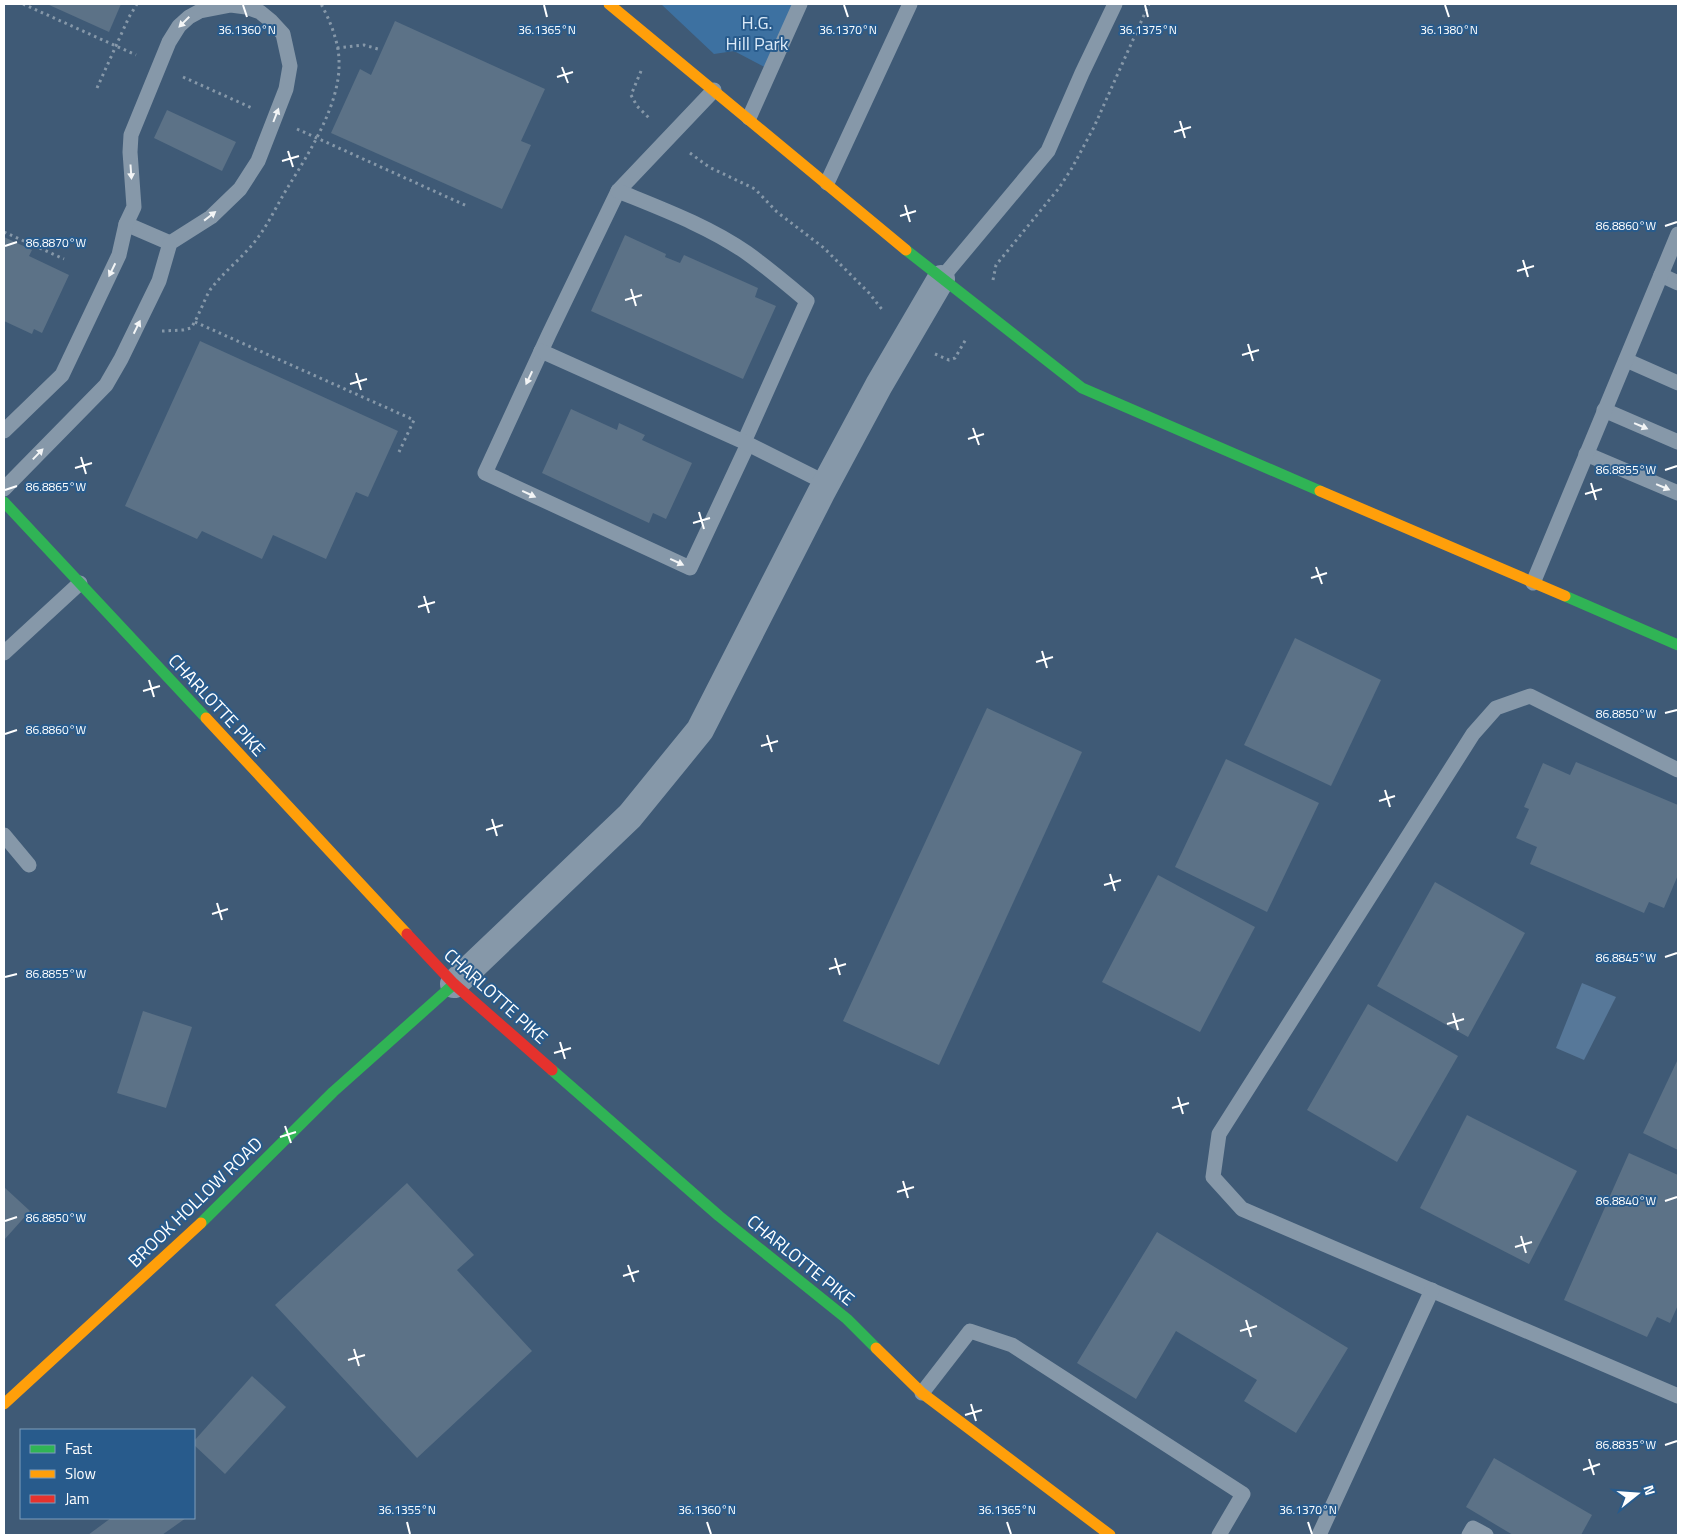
<svg xmlns="http://www.w3.org/2000/svg" width="1682" height="1539" font-family="'Titillium Web',sans-serif">
<style>
.green{fill:#3d71a1}
.water{fill:#577899}
.building{fill:#5c7287}
.lines{fill:none;stroke-linecap:round;stroke-linejoin:round}
.path{stroke:#8698a9;stroke-width:3;stroke-dasharray:2.5 4;stroke-linecap:butt}
.lane{stroke:#8698a9;stroke-width:15}
.street{stroke:#8698a9;stroke-width:28}
.fast{stroke:#30b455;stroke-width:11}
.slow{stroke:#ff9f0a;stroke-width:11}
.jam{stroke:#e5322d;stroke-width:11}
.oneway{fill:#f3f5f6}
.ticks{fill:none;stroke:#fff;stroke-width:2}
.labels{text-anchor:middle;dominant-baseline:central;stroke-width:4;stroke-linejoin:round;paint-order:stroke}
.park-label{font-size:18px;fill:#dbeaf8;stroke:#285b8c}
.street-label{font-size:18px;fill:#fff;stroke:#285b8c}
.ticks-label{font-size:12px;text-anchor:middle;fill:#fff;stroke:#285b8c;stroke-width:4;stroke-linejoin:round;paint-order:stroke}
</style>
<rect width="100%" height="100%" fill="#3f5a76"/>
<path class="green" d="M661,4H800L770,70L734,51L714,54Z"/>
<path class="water" d="M1582,983L1616,997L1584,1060L1556,1048Z"/>
<g class="building">
<path d="M47,4H121L109,32Z"/>
<path d="M395,21L545,89L521,141L531,145L502,209L331,133L360,69L371,75Z"/>
<path d="M167,110L236,142L222,171L154,138Z"/>
<path d="M625,235L666,254L665,257L680,263L684,255L758,288L755,297L776,306L743,379L591,311Z"/>
<path d="M4,237L32,250L29,256L69,275L42,333L34,329L32,334L4,321Z"/>
<path d="M200,341L398,431L368,497L356,492L326,559L273,535L262,559L202,531L197,539L125,506Z"/>
<path d="M571,409L617,430L619,423L645,435L642,440L692,463L666,519L653,513L649,523L542,473Z"/>
<path d="M1295,638L1381,680L1331,786L1244,745Z"/>
<path d="M987,708L1082,752L939,1065L843,1021Z"/>
<path d="M1226,759L1319,803L1267,912L1175,867Z"/>
<path d="M1576,762L1678,805V875L1664,908L1649,902L1644,913L1530,864L1537,847L1516,838L1529,809L1524,807L1543,763L1570,775Z"/>
<path d="M1158,875L1255,927L1200,1032L1102,982Z"/>
<path d="M1435,882L1525,933L1468,1037L1377,986Z"/>
<path d="M1368,1004L1458,1056L1397,1162L1307,1110Z"/>
<path d="M143,1011L192,1027L166,1108L117,1093Z"/>
<path d="M1678,1059V1150L1643,1133Z"/>
<path d="M1467,1115L1577,1171L1529,1264L1420,1208Z"/>
<path d="M1629,1153L1678,1175V1305L1670,1323L1657,1317L1647,1337L1564,1300Z"/>
<path d="M407,1183L474,1255L457,1270L532,1351L417,1458L275,1305Z"/>
<path d="M4,1187L30,1211L4,1240Z"/>
<path d="M1157,1232L1348,1348L1296,1433L1244,1401L1257,1380L1176,1331L1136,1399L1077,1363Z"/>
<path d="M252,1376L286,1407L225,1474L194,1445V1441Z"/>
<path d="M1494,1458L1592,1515L1581,1535H1513L1466,1507Z"/>
<path d="M111,1518H186L162,1535H88Z"/>
</g>
<g class="lines">
<g class="path">
<path d="M23,4L136,55"/>
<path d="M337,48L364,45L378,49"/>
<path d="M641,71L631,95L637,106L651,120"/>
<path d="M183,77L252,108"/>
<path d="M97,88L129,17L137,4"/>
<path d="M297,129L467,206"/>
<path d="M690,153L709,167L755,189L777,212L824,248L869,293L884,312"/>
<path d="M4,232L64,259"/>
<path d="M993,280L996,265L1059,188L1072,168L1094,127L1149,4"/>
<path d="M195,322L414,420L399,452"/>
<path d="M162,331L183,330L191,328C199,316 203,302 210,290C224,271 245,256 259,236C270,221 278,203 288,187C309,153 341,103 339,61C339,43 330,20 321,4"/>
<path d="M935,354L949,360L955,358L966,339"/>
</g>
<g class="lane">
<path d="M714,90L618,191L549,334L485,473L690,568L748,444"/>
<path d="M749,118L800,4"/>
<path d="M827,183L910,4"/>
<path d="M618,191C662,209 708,226 747,253C768,268 788,285 807,301L744,442"/>
<path d="M126,224L170,243"/>
<path d="M1661,275L1678,283"/>
<path d="M941,279L1048,151L1082,73L1115,4"/>
<path d="M541,351L744,442L826,483"/>
<path d="M1626,360L1678,383"/>
<path d="M1604,410L1678,442"/>
<path d="M4,431L62,375L119,255L126,224L134,207L130,152L131,135L169,42L179,26L189,17L200,11L231,5L246,7L260,12L271,21L283,34L290,66L286,89L258,161L240,189L211,217L170,243L159,281L121,359L106,385L4,489"/>
<path d="M1586,454L1678,493"/>
<path d="M1533,583L1678,234"/>
<path d="M4,653L80,583"/>
<path d="M1678,770L1530,696L1496,708L1473,734L1219,1134L1213,1177L1242,1209L1678,1396"/>
<path d="M4,835L29,865"/>
<path d="M922,1393L970,1331L1012,1345L1243,1494L1219,1535"/>
<path d="M1319,1535L1432,1290"/>
<path d="M1469,1535L1473,1528L1486,1535"/>
</g>
<path class="street" d="M454,984L630,816L700,730L821,493L879,385L941,279"/>
<g class="fast">
<path d="M906,250L1082,388L1320,491"/>
<path d="M4,502L206,718"/>
<path d="M1565,596L1678,645"/>
<path d="M552,1070L719,1216L847,1319L876,1348"/>
<path d="M201,1223L333,1092L454,984"/>
</g>
<g class="slow">
<path d="M609,4L906,250"/>
<path d="M1320,491L1565,596"/>
<path d="M206,718L407,934"/>
<path d="M876,1348L922,1393L1110,1535"/>
<path d="M4,1404L201,1223"/>
</g>
<path class="jam" d="M407,934L454,984L552,1070"/>
</g>
<defs><path id="oneway-solid" d="M-6-.8H1V-3.2L6.5 0L1 3.2V.8H-6Z" transform="scale(1.25)"/></defs>
<g class="oneway">
<use href="#oneway-solid" transform="translate(184 22) rotate(135)"/>
<use href="#oneway-solid" transform="translate(276 115) rotate(-69)"/>
<use href="#oneway-solid" transform="translate(131 172) rotate(86)"/>
<use href="#oneway-solid" transform="translate(210 216) rotate(-38)"/>
<use href="#oneway-solid" transform="translate(112 270) rotate(116)"/>
<use href="#oneway-solid" transform="translate(137 327) rotate(-64)"/>
<use href="#oneway-solid" transform="translate(529 378) rotate(115)"/>
<use href="#oneway-solid" transform="translate(1641 426) rotate(23)"/>
<use href="#oneway-solid" transform="translate(38 454) rotate(-46)"/>
<use href="#oneway-solid" transform="translate(1663 487) rotate(23)"/>
<use href="#oneway-solid" transform="translate(529 494) rotate(25)"/>
<use href="#oneway-solid" transform="translate(677 562) rotate(25)"/>
</g>
<path class="ticks" d="M243,5L247,17M544,5L547,17M844,5L848,17M1145,5L1148,17M1445,5L1449,17M562,67L568,83M557,77L573,72M1180,121L1185,138M1174,132L1191,127M288,151L293,167M282,161L299,156M905,205L910,222M900,216L916,211M1665,226L1677,222M5,246L17,242M1523,260L1528,277M1517,271L1534,266M631,289L636,306M625,300L642,295M1248,344L1253,361M1242,355L1259,350M356,373L361,390M350,384L367,379M973,428L979,445M968,439L984,434M81,457L86,474M75,468L92,463M1665,470L1677,466M1591,483L1596,500M5,490L17,486M1585,494L1602,489M699,512L704,529M693,523L710,518M1316,567L1322,584M1311,578L1327,573M424,596L429,613M418,607L435,602M1042,651L1047,668M1036,662L1053,657M149,680L154,697M143,691L160,686M1665,713L1677,710M5,734L17,730M767,735L772,752M761,746L778,741M1385,790L1390,807M1379,801L1395,796M492,819L497,836M486,830L503,825M1110,874L1115,891M1104,885L1121,880M217,903L222,920M212,914L228,909M1665,957L1677,953M835,958L840,975M829,969L846,964M5,977L17,974M1453,1013L1458,1030M1447,1024L1464,1019M560,1042L565,1059M554,1053L571,1048M1178,1097L1183,1114M1172,1108L1189,1103M285,1126L291,1143M280,1137L296,1132M903,1181L908,1198M897,1192L914,1187M1665,1201L1677,1197M5,1221L17,1217M1521,1236L1526,1253M1515,1247L1532,1242M628,1265L634,1282M623,1276L639,1271M1246,1320L1251,1337M1240,1331L1257,1326M354,1349L359,1366M348,1360L365,1355M971,1404L976,1421M965,1415L982,1410M1665,1445L1677,1441M1589,1459L1594,1475M1583,1470L1600,1464M407,1522L410,1534M707,1522L711,1534M1007,1522L1011,1534M1308,1522L1312,1534"/>
<g class="labels">
<g class="park-label">
<text x="757" y="22">H.G.<tspan x="757" dy="21">Hill Park</tspan></text>
</g>
<g class="street-label">
<text transform="translate(217 705) rotate(47)">CHARLOTTE PIKE</text>
<text transform="translate(496 996) rotate(42)">CHARLOTTE PIKE</text>
<text transform="translate(195 1202) rotate(-44)">BROOK HOLLOW ROAD</text>
<text transform="translate(801 1260) rotate(39)">CHARLOTTE PIKE</text>
</g>
</g>
<g class="ticks-label">
<text x="247" y="34">36.1360°N</text>
<text x="547" y="34">36.1365°N</text>
<text x="848" y="34">36.1370°N</text>
<text x="1148" y="34">36.1375°N</text>
<text x="1449" y="34">36.1380°N</text>
<text x="1626" y="230">86.8860°W</text>
<text x="56" y="247">86.8870°W</text>
<text x="1626" y="474">86.8855°W</text>
<text x="56" y="491">86.8865°W</text>
<text x="1626" y="718">86.8850°W</text>
<text x="56" y="734">86.8860°W</text>
<text x="1626" y="962">86.8845°W</text>
<text x="56" y="978">86.8855°W</text>
<text x="1626" y="1205">86.8840°W</text>
<text x="56" y="1222">86.8850°W</text>
<text x="1626" y="1449">86.8835°W</text>
<text x="407" y="1514">36.1355°N</text>
<text x="707" y="1514">36.1360°N</text>
<text x="1007" y="1514">36.1365°N</text>
<text x="1308" y="1514">36.1370°N</text>
</g>
<rect width="1682" height="1539" fill="none" stroke="#ffffff" stroke-width="10"/>
<rect x="20" y="1429" width="175" height="90" fill="#285b8c" stroke="#7e9dba"/>
<rect x="30" y="1445" width="25" height="8" fill="#30b455" stroke="#7e9dba"/>
<text x="65" y="1454" font-size="15" fill="#ffffff">Fast</text>
<rect x="30" y="1470" width="25" height="8" fill="#ff9f0a" stroke="#7e9dba"/>
<text x="65" y="1479" font-size="15" fill="#ffffff">Slow</text>
<rect x="30" y="1495" width="25" height="8" fill="#e5322d" stroke="#7e9dba"/>
<text x="65" y="1504" font-size="15" fill="#ffffff">Jam</text>
<g transform="translate(1637 1494) rotate(73)" stroke="#285b8c" stroke-width="4" paint-order="stroke">
<path d="M0-4L9 19L0 12L-9 19Z" fill="#ffffff"/>
<text y="-8" font-size="14" font-weight="bold" text-anchor="middle" fill="#ffffff">N</text>
</g>
</svg>
